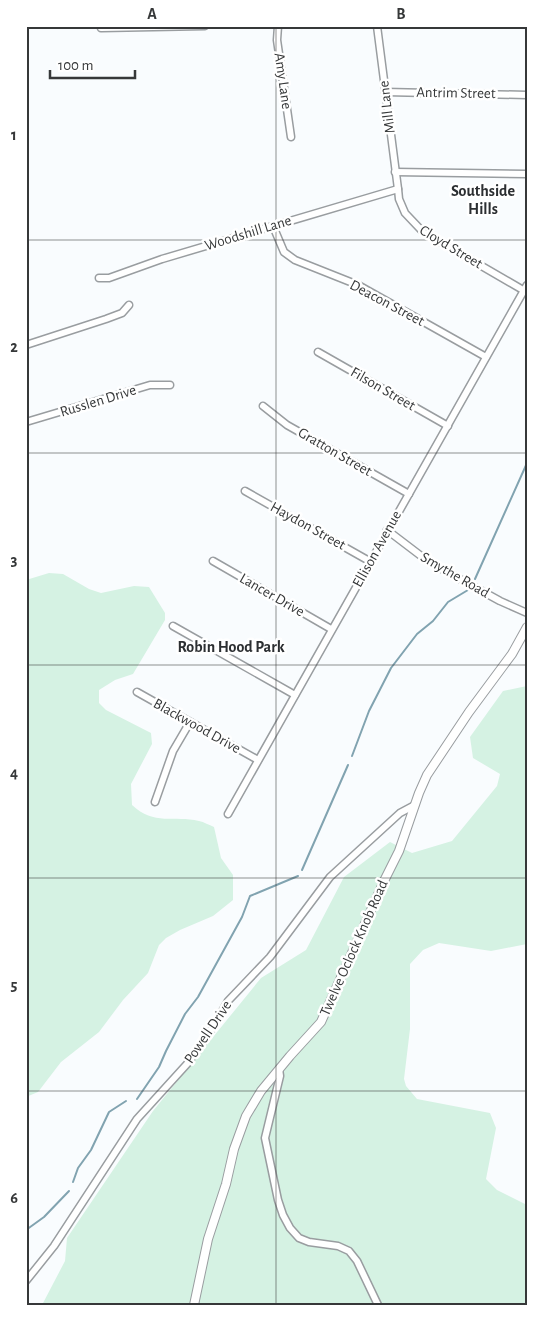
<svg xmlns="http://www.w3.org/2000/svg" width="553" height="1331" font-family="'Alegreya Sans',sans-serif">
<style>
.green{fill:#d5f2e3}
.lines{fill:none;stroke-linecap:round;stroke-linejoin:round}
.stream{stroke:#81a3b0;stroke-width:2}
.minor-casing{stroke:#999da0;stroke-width:9}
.tertiary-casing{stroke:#999da0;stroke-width:10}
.minor{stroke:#fff;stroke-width:6}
.tertiary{stroke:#fff;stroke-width:8}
.grid{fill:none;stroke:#363839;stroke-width:1;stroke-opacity:0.55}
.labels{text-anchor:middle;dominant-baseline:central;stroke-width:5;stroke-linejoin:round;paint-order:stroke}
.street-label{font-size:15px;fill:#363839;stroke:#fff}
.neighbourhood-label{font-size:16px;font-weight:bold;fill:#2c2f32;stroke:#fff}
.neatline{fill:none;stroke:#363839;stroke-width:2}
.grid-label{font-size:16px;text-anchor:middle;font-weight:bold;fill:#363839}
</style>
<rect width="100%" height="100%" fill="#f9fcfe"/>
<g class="green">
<path d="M49,573L63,574L89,589L101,593L134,586L149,587L165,613V620L133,674L115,680L99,690V703L106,710L151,733L152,744L131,784L132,805C154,826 174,815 199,821C204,822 209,825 214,827L221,858L233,875V900L213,916L180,930L166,938L159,945L148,973L123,1000L99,1032L61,1062L38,1092L26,1097V580Z"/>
<path d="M527,686V944L491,951L439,943L423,950L410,964V1029L404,1079L406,1086L417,1099L490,1113L496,1128L486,1179L497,1190L527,1205V1305H42L65,1261L67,1238L153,1111L261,978L306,950L344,877L390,842L412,853L452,841L497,786L500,774L473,758L470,737L503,691Z"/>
</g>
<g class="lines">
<g class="stream">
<path d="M475,579L527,463"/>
<path d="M352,756L369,711L391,668L417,634L433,621L448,602L468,590"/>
<path d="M302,870L348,765"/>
<path d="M137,1099L159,1067L166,1051L185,1014L198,997L242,917L250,896L298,876"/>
<path d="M73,1182L78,1168L91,1150L109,1112L126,1101"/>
<path d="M26,1230L44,1217L69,1191"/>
</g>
<g class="minor-casing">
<g id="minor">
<path d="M278,26L277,40L291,137"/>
<path d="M377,26L398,189L399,199L405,213L423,232L523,290"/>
<path d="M101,28L205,26"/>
<path d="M385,92L527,95"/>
<path d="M395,172L527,174"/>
<path d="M273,226L284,252L295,260L358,285L486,357"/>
<path d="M99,278H109L162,259L398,189"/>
<path d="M26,345L106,319L122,313L129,305"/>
<path d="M318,352L448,426"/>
<path d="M263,406L287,425L409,494"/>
<path d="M26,422L150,385H170"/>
<path d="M245,491L371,562"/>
<path d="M387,530L429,562L500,601L527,613"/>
<path d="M213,561L331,629"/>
<path d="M173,626L295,695"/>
<path d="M137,692L258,760"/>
<path d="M155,802L173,751L190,722"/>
<path d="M228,814L527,285"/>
<path d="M279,1069L280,1076L265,1138L278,1200L283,1215L290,1228L299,1238L309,1242L338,1246L349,1251L357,1261L378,1305"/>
<path d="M26,1281L54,1246L137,1119L187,1064L210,1032L228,1001L270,957L330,877L400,813L415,805"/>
</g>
</g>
<g class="tertiary-casing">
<path id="tertiary" d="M194,1305L208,1239L226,1184L234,1149L246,1116L261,1091L290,1056L321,1022L385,879L399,851L419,793L427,775L469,712L512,654L527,627"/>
</g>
<use href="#minor" class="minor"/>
<use href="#tertiary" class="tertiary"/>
</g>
<path class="grid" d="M276,26V1305M26,240H527M26,453H527M26,665H527M26,878H527M26,1091H527"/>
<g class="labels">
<g class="street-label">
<text transform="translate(283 81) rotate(82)">Amy Lane</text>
<text transform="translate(456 93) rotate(1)">Antrim Street</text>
<text transform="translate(387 107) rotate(-97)">Mill Lane</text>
<text transform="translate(248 233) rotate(-17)">Woodshill Lane</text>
<text transform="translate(451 247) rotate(31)">Cloyd Street</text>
<text transform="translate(387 303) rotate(28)">Deacon Street</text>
<text transform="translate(383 389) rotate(30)">Filson Street</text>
<text transform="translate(98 401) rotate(-17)">Russlen Drive</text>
<text transform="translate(335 452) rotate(30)">Gratton Street</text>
<text transform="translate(308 526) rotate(29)">Haydon Street</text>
<text transform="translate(377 549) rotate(-61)">Ellison Avenue</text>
<text transform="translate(455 575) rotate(30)">Smythe Road</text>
<text transform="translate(272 595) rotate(30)">Lancer Drive</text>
<text transform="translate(197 726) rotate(29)">Blackwood Drive</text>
<text transform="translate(354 948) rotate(-66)">Twelve Oclock Knob Road</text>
<text transform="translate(208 1032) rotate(-56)">Powell Drive</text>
</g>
<g class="neighbourhood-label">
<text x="483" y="191">Southside<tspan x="483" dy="18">Hills</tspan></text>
<text x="231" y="647">Robin Hood Park</text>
</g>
</g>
<rect width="553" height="1331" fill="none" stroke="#ffffff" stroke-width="55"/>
<path d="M50 70v8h85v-8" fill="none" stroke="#363839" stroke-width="2.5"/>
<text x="58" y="70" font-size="15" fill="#363839" stroke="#ffffff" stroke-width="4" paint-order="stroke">100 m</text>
<rect x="28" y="28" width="498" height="1276" class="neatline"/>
<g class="grid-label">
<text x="152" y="19">A</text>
<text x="401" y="19">B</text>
<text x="14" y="140">1</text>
<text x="14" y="352">2</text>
<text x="14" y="565">3</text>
<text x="14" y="778">4</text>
<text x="14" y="990">5</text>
<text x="14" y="1203">6</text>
</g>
</svg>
